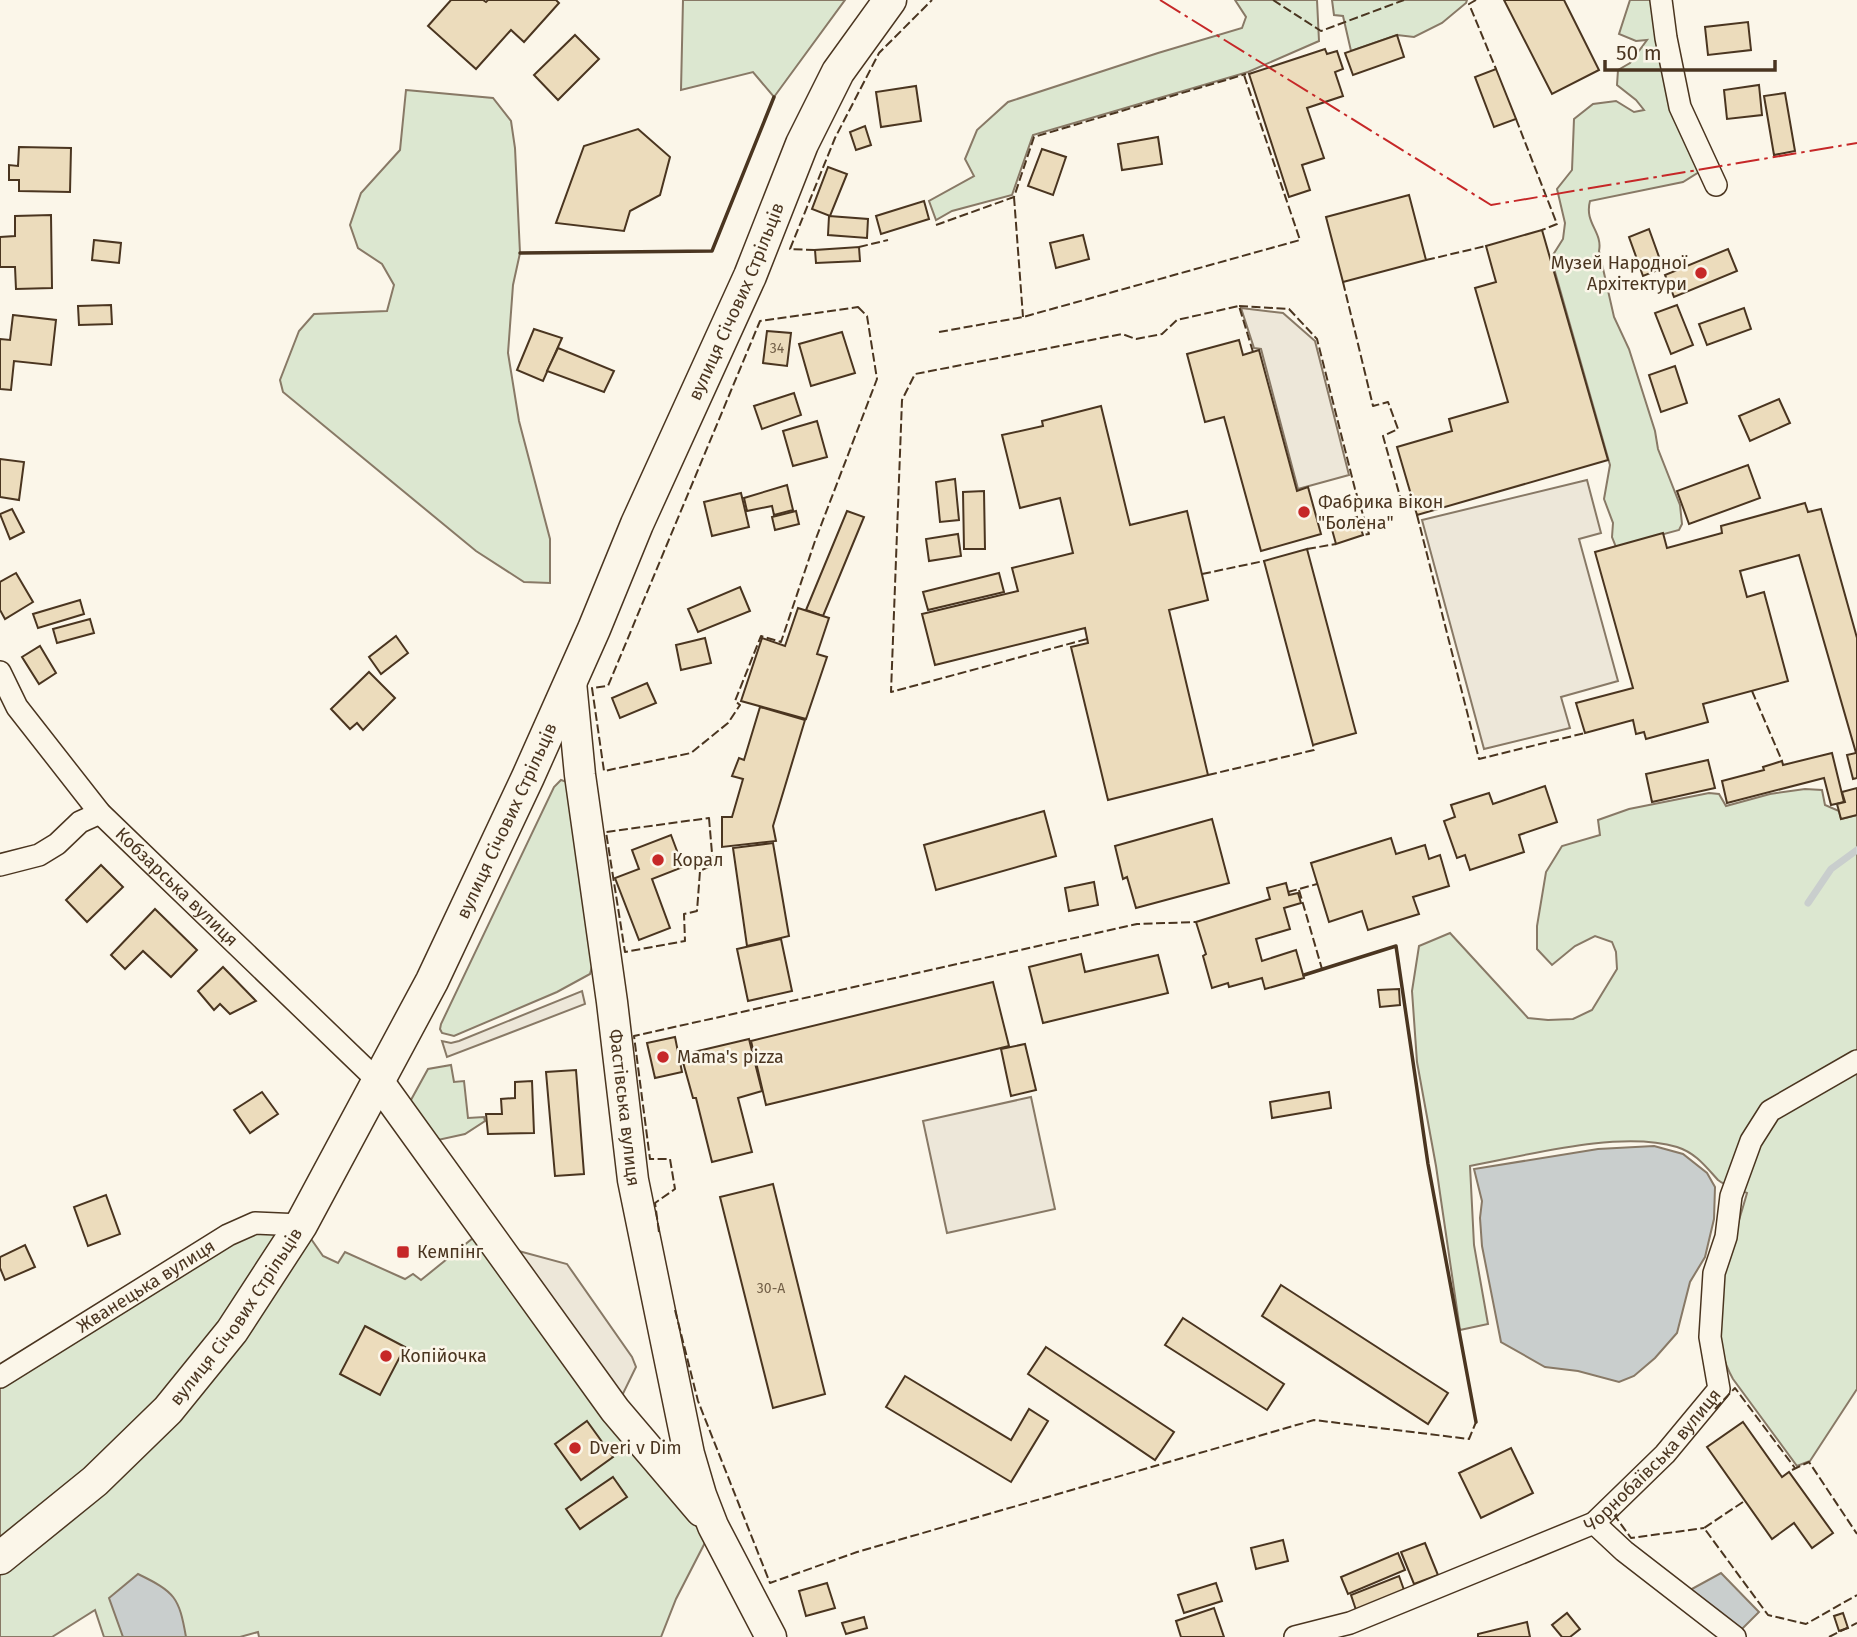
<svg xmlns="http://www.w3.org/2000/svg" width="1857" height="1637" font-family="'Fira Sans',sans-serif">
<style>
.green{fill:#dce7d0;stroke:#887966;stroke-width:2}
.parking{fill:#ede7d9;stroke:#887966;stroke-width:2}
.water{fill:#c9cecd;stroke:#887966;stroke-width:2}
.lines{fill:none;stroke-linecap:round;stroke-linejoin:round}
.stream{stroke:#c9cecd;stroke-width:7}
.building{fill:#ecdcbc;stroke:#4a3520;stroke-width:2}
.minor-casing{stroke:#4a3520;stroke-width:24}
.secondary-casing{stroke:#4a3520;stroke-width:33}
.primary-casing{stroke:#4a3520;stroke-width:35}
.minor{stroke:#fbf6e9;stroke-width:21}
.secondary{stroke:#fbf6e9;stroke-width:30}
.primary{stroke:#fbf6e9;stroke-width:32}
.fence{stroke:#4a3520;stroke-width:2;stroke-dasharray:9 3.5;stroke-linecap:butt}
.wall{stroke:#4a3520;stroke-width:3.5}
.power{stroke:#c62828;stroke-width:2;stroke-dasharray:24 5 3.5 5;stroke-linecap:butt}
.poi-dot{fill:#c62828;stroke:#fbf6e9;stroke-width:2.5}
.labels{text-anchor:middle;dominant-baseline:central;stroke-width:5;stroke-linejoin:round;paint-order:stroke}
.number-label{font-size:14px;fill:#725f47}
.poi-label{font-size:18px;fill:#4a3520;stroke:#fbf6e9;text-anchor:start}
.street-label{font-size:18px;fill:#4a3520;stroke:#fbf6e9}
</style>
<rect width="100%" height="100%" fill="#fbf6e9"/>
<g class="green">
<path d="M683,0H845L774,97L753,72L681,90Z"/>
<path d="M1235,0H1317L1319,41L1248,72L1033,135L1012,195L952,211L936,220L929,201L974,176L965,159L977,130L1008,102L1158,53L1242,28L1246,17Z"/>
<path d="M1332,0H1467L1466,3L1442,23L1414,37L1397,35L1351,51L1343,16L1334,15Z"/>
<path d="M1630,0H1655L1699,172L1683,182L1590,201C1584,223 1603,232 1599,251L1614,317L1629,349L1655,431L1658,449L1680,505L1682,524L1679,530L1616,547L1612,537L1613,523L1604,499L1610,465L1551,258L1563,239L1565,223L1557,189L1572,170L1574,119L1593,104L1616,101L1634,112L1644,110L1636,100L1617,85L1618,70L1630,63L1647,40L1636,41L1619,34Z"/>
<path d="M406,90L493,98L511,121L515,148L520,253L513,285L508,353L519,421L550,539V583L524,582L476,551L283,392L280,380L299,331L314,314L387,311L394,285L382,264L358,248L350,225L361,193L400,150Z"/>
<path d="M561,780L570,783L594,959L590,974L557,992L454,1036L442,1033L440,1029L441,1024L554,787Z"/>
<path d="M1805,789L1822,790L1825,805L1839,811L1841,819L1857,815V1389L1810,1461L1797,1466L1733,1379C1700,1322 1731,1251 1747,1193C1739,1189 1725,1186 1718,1180C1706,1167 1696,1153 1677,1147C1620,1130 1529,1155 1470,1166L1474,1245L1488,1324L1460,1330L1436,1166L1417,1062L1412,991L1419,946L1450,933L1528,1018L1548,1020L1573,1019L1592,1010L1617,969L1616,952L1612,942L1595,936L1575,946L1552,965L1537,949V926L1546,872L1562,846L1600,835L1598,820L1629,809L1709,793L1719,794L1726,806L1770,794Z"/>
<path d="M451,1065L454,1082L464,1081L468,1118L484,1117L485,1121L465,1134L429,1142L406,1109L428,1069Z"/>
<path d="M302,1226L323,1256L338,1263L345,1252L405,1279L413,1274L421,1280L483,1230L713,1527L676,1599L661,1637H259L258,1632L240,1637H104L95,1610L52,1637H0V1379L230,1236Z"/>
</g>
<g class="parking">
<path d="M1241,308L1283,313L1315,341L1349,475L1298,489L1261,349L1254,348Z"/>
<path d="M1587,480L1601,533L1579,539L1618,681L1561,697L1570,728L1484,749L1422,520Z"/>
<path d="M582,991L585,1004L447,1057L442,1041L451,1043L459,1041Z"/>
<path d="M1031,1097L1055,1209L947,1233L923,1121Z"/>
<path d="M515,1250L567,1264L632,1357L636,1367L615,1410Z"/>
</g>
<g class="water">
<path d="M1654,1146L1683,1154L1707,1173L1715,1187L1714,1219L1705,1257L1690,1282L1677,1333L1655,1358L1634,1376L1619,1382L1578,1371L1545,1367L1501,1342L1482,1246L1480,1218L1482,1201L1474,1169L1598,1149Z"/>
<path d="M1721,1573L1759,1612L1740,1631L1690,1590Z"/>
<path d="M138,1574C175,1592 179,1597 186,1637H123L109,1598Z"/>
</g>
<g class="lines">
<path class="stream" d="M1808,903L1831,869L1857,850"/>
</g>
<g class="building">
<path d="M451,0H483L486,2L488,0H556L559,3L524,42L511,30L476,69L428,26Z"/>
<path d="M1504,0H1564L1599,70L1552,94Z"/>
<path d="M1748,22L1751,50L1708,55L1705,27Z"/>
<path d="M575,35L599,59L558,100L534,75Z"/>
<path d="M1397,35L1404,57L1353,75L1345,53Z"/>
<path d="M1325,49L1327,54L1337,51L1343,69L1335,72L1343,96L1307,108L1324,158L1302,165L1310,190L1289,197L1249,74Z"/>
<path d="M1496,69L1516,119L1494,127L1475,77Z"/>
<path d="M1759,85L1762,115L1727,119L1724,90Z"/>
<path d="M916,86L921,121L881,127L876,92Z"/>
<path d="M1785,93L1795,151L1774,155L1764,96Z"/>
<path d="M865,126L871,145L856,150L850,132Z"/>
<path d="M638,129L670,157L660,195L630,211L624,231L556,223L584,146Z"/>
<path d="M1158,137L1162,164L1122,170L1118,144Z"/>
<path d="M19,147L71,148L70,192L19,191V180H9V165L18,166Z"/>
<path d="M1042,149L1066,157L1053,195L1028,186Z"/>
<path d="M828,167L847,174L830,216L812,209Z"/>
<path d="M1409,195L1426,260L1343,282L1326,217Z"/>
<path d="M924,201L929,219L881,234L876,216Z"/>
<path d="M51,215L52,288L16,289L15,267H0V237L15,236V216Z"/>
<path d="M829,216L868,219L867,238L828,235Z"/>
<path d="M1649,229L1663,268L1643,276L1629,237Z"/>
<path d="M1542,230L1608,460L1417,515L1397,447L1452,431L1449,419L1508,402L1475,288L1496,282L1486,246Z"/>
<path d="M1083,235L1089,259L1056,268L1050,243Z"/>
<path d="M94,240L121,243L119,263L92,260Z"/>
<path d="M859,247L860,261L816,263L815,250Z"/>
<path d="M1728,249L1737,271L1674,297L1665,275Z"/>
<path d="M111,305L112,324L79,325L78,306Z"/>
<path d="M1677,305L1693,345L1671,354L1655,313Z"/>
<path d="M1744,308L1751,329L1707,345L1699,324Z"/>
<path d="M13,315L56,320L51,365L14,361L11,390L0,389V339L10,340Z"/>
<path d="M534,329L562,338L543,381L517,370Z"/>
<path d="M767,331L791,333L787,366L763,363Z"/>
<path d="M842,332L855,373L811,386L799,344Z"/>
<path d="M1239,340L1243,355L1259,350L1297,491L1308,487L1321,534L1261,551L1224,417L1205,422L1187,354Z"/>
<path d="M558,348L614,371L604,392L547,371Z"/>
<path d="M1675,366L1687,403L1661,412L1649,375Z"/>
<path d="M794,393L801,415L762,429L754,406Z"/>
<path d="M1779,399L1790,423L1750,441L1739,416Z"/>
<path d="M1101,406L1130,525L1187,511L1208,600L1169,610L1208,775L1108,800L1071,647L1088,643L1085,628L935,665L922,614L1018,591L1012,568L1073,553L1060,498L1020,508L1002,435L1043,426L1042,421Z"/>
<path d="M817,421L827,457L793,466L783,431Z"/>
<path d="M0,459L24,462L19,500L0,497Z"/>
<path d="M1748,465L1760,498L1689,524L1677,491Z"/>
<path d="M955,479L959,520L940,522L936,482Z"/>
<path d="M787,485L793,510L774,515L772,506L747,511L744,498Z"/>
<path d="M984,491L985,549H964L963,492Z"/>
<path d="M741,493L749,527L712,536L704,502Z"/>
<path d="M1805,503L1808,512L1821,509L1857,638V778L1853,779L1847,755L1856,753L1799,555L1740,571L1747,597L1764,592L1788,681L1703,704L1708,722L1646,739L1644,732L1636,734L1633,720L1585,733L1576,703L1633,688L1595,552L1663,533L1667,548L1722,533L1721,526Z"/>
<path d="M12,509L24,532L10,539L0,514Z"/>
<path d="M796,511L799,524L775,530L772,517Z"/>
<path d="M847,511L864,517L823,616L806,610Z"/>
<path d="M1357,517L1363,535L1336,544L1331,526Z"/>
<path d="M958,534L961,556L929,561L926,539Z"/>
<path d="M1307,549L1356,733L1313,745L1264,561Z"/>
<path d="M16,573L33,602L5,619L0,610V582Z"/>
<path d="M999,573L1004,592L928,610L923,592Z"/>
<path d="M740,587L750,611L698,632L688,609Z"/>
<path d="M80,600L84,614L38,628L33,614Z"/>
<path d="M798,608L829,618L817,654L827,657L806,719L741,701L762,638L785,646Z"/>
<path d="M90,619L94,633L57,643L53,629Z"/>
<path d="M396,636L408,653L381,674L369,657Z"/>
<path d="M705,638L711,663L681,670L676,645Z"/>
<path d="M40,646L56,673L39,684L22,657Z"/>
<path d="M369,672L395,698L363,730L357,723L350,729L331,709Z"/>
<path d="M647,683L656,703L620,718L612,698Z"/>
<path d="M760,707L805,720L773,826L776,841L722,847V817H732L743,779L732,776L739,758L744,760Z"/>
<path d="M1832,753L1844,802L1831,805L1824,778L1727,803L1722,781L1764,770L1763,767L1782,761L1783,765Z"/>
<path d="M1708,760L1715,788L1652,802L1646,774Z"/>
<path d="M1545,786L1557,822L1519,835L1524,852L1470,870L1465,855L1457,858L1444,821L1455,817L1451,805L1489,793L1493,804Z"/>
<path d="M1857,788V815L1841,819L1837,804L1845,802L1842,792Z"/>
<path d="M1044,811L1056,856L936,890L924,845Z"/>
<path d="M1212,819L1229,883L1136,908L1127,877L1123,879L1115,846Z"/>
<path d="M671,835L683,867L652,879L670,928L639,940L615,878L639,869L632,850Z"/>
<path d="M1391,838L1396,854L1425,845L1429,859L1440,855L1449,886L1413,897L1419,914L1368,930L1362,911L1329,922L1311,863Z"/>
<path d="M773,843L789,936L747,946L733,848Z"/>
<path d="M101,865L123,887L87,922L66,900Z"/>
<path d="M1094,882L1098,905L1069,911L1065,888Z"/>
<path d="M1286,883L1289,895L1298,893L1301,903L1284,908L1290,929L1256,939L1262,961L1296,950L1304,978L1265,989L1262,978L1229,987L1228,983L1212,988L1203,956L1206,954L1196,922L1270,899L1267,888Z"/>
<path d="M155,909L197,950L171,977L143,951L125,969L111,955Z"/>
<path d="M781,939L792,991L748,1001L737,949Z"/>
<path d="M1081,954L1085,972L1158,955L1168,993L1043,1023L1029,967Z"/>
<path d="M223,967L256,1001L230,1014L220,1004L214,1010L198,991Z"/>
<path d="M993,982L1009,1046L766,1105L751,1041Z"/>
<path d="M1399,989L1400,1005L1380,1007L1378,990Z"/>
<path d="M675,1037L682,1072L655,1078L647,1043Z"/>
<path d="M749,1039L762,1091L738,1098L752,1152L712,1162L696,1098H693L681,1055Z"/>
<path d="M1025,1044L1036,1090L1011,1096L1001,1049Z"/>
<path d="M576,1070L584,1174L555,1176L546,1072Z"/>
<path d="M532,1081L534,1133L488,1134L486,1114H502L501,1099L515,1098V1082Z"/>
<path d="M262,1092L278,1114L250,1133L234,1110Z"/>
<path d="M1329,1092L1331,1108L1272,1118L1270,1102Z"/>
<path d="M773,1184L825,1394L773,1408L720,1197Z"/>
<path d="M106,1195L120,1234L88,1246L74,1207Z"/>
<path d="M25,1245L35,1267L5,1280L0,1268V1257Z"/>
<path d="M1281,1285L1448,1393L1428,1424L1262,1316Z"/>
<path d="M1183,1318L1284,1384L1267,1410L1165,1345Z"/>
<path d="M365,1326L405,1347L380,1395L340,1374Z"/>
<path d="M1046,1347L1174,1432L1155,1460L1028,1374Z"/>
<path d="M905,1376L1011,1440L1029,1409L1048,1421L1011,1482L886,1407Z"/>
<path d="M587,1421L613,1457L581,1480L555,1444Z"/>
<path d="M1743,1422L1782,1477L1789,1472L1833,1533L1812,1548L1794,1523L1772,1539L1707,1447Z"/>
<path d="M1511,1448L1533,1493L1481,1518L1459,1473Z"/>
<path d="M613,1477L627,1497L580,1529L566,1509Z"/>
<path d="M1283,1540L1288,1561L1256,1569L1251,1548Z"/>
<path d="M1425,1543L1438,1575L1414,1584L1401,1552Z"/>
<path d="M1398,1553L1405,1570L1348,1594L1341,1577Z"/>
<path d="M1399,1576L1404,1590L1356,1610L1351,1595Z"/>
<path d="M827,1583L835,1608L806,1616L799,1591Z"/>
<path d="M1216,1583L1222,1601L1184,1613L1178,1595Z"/>
<path d="M1214,1608L1224,1637H1181L1176,1621Z"/>
<path d="M1567,1613L1580,1629L1570,1637H1562L1552,1625Z"/>
<path d="M1843,1613L1848,1628L1839,1631L1834,1616Z"/>
<path d="M864,1617L867,1628L846,1634L842,1623Z"/>
<path d="M1527,1622L1530,1637H1478V1634Z"/>
</g>
<g class="lines">
<g class="minor-casing">
<g id="minor">
<path d="M1661,0L1666,38L1680,107L1716,185"/>
<path id="s1" d="M0,672L17,707L100,813L378,1081"/>
<path d="M0,865L39,855L57,844L80,822L100,813"/>
<path id="s2" d="M0,1377L228,1235L255,1223L301,1225"/>
<path d="M1594,1523L1624,1551L1735,1637"/>
<path id="s3" d="M1295,1637L1350,1623L1594,1523L1665,1454L1719,1389L1710,1337L1714,1273L1726,1237L1731,1196L1751,1141L1770,1111L1857,1061"/>
</g>
</g>
<g class="secondary-casing">
<g id="secondary">
<path id="s4" d="M571,682L580,775L612,1002L633,1180L689,1454L701,1495L713,1526L771,1637"/>
<path d="M378,1081L615,1410L701,1511"/>
</g>
</g>
<g class="primary-casing">
<g id="primary">
<path id="s5" d="M0,1558L95,1481L168,1410L232,1331L301,1225L432,981L528,777L594,629L637,524L750,276L802,144L838,72L890,0"/>
</g>
</g>
<use href="#minor" class="minor"/>
<use href="#secondary" class="secondary"/>
<use href="#primary" class="primary"/>
<g class="fence">
<path d="M1273,0L1321,31L1404,0"/>
<path d="M1476,0L1469,4L1496,69"/>
<path d="M1516,119L1557,224L1542,230"/>
<path d="M1014,197L1023,317"/>
<path d="M936,225L1014,197L1034,137L1246,74"/>
<path d="M859,247L888,240"/>
<path d="M815,250L790,249L835,138L879,53L932,0"/>
<path d="M1426,260L1486,246"/>
<path d="M1343,282L1373,406L1388,402L1398,429L1383,436L1401,500L1411,496"/>
<path d="M1239,306L1289,309L1317,339L1355,489L1369,534L1363,535"/>
<path d="M858,307L867,316L877,379L815,541L781,642L761,636L735,701L740,705L728,723L691,753L604,771L592,688L608,686L760,321Z"/>
<path d="M939,332L1023,317L1300,240L1244,75"/>
<path d="M1417,515L1479,759L1585,733"/>
<path d="M1307,549L1336,544"/>
<path d="M1202,574L1264,561"/>
<path d="M1087,639L891,692L902,400L915,374L1122,334L1136,339L1162,334L1177,320L1239,306L1253,352"/>
<path d="M1752,691L1782,761"/>
<path d="M1208,775L1314,750L1313,745"/>
<path d="M709,818L713,865L700,871L697,911L684,914L685,941L625,952L606,832Z"/>
<path d="M1299,890L1322,969"/>
<path d="M1288,892L1317,884"/>
<path d="M659,1232L655,1203L675,1189L670,1159H650L634,1036L1137,924L1196,922"/>
<path d="M675,1310L698,1401L770,1583L857,1552L1314,1420L1469,1439L1476,1422"/>
<path d="M1715,1409L1735,1388L1795,1468"/>
<path d="M1792,1470L1809,1462L1857,1534"/>
<path d="M1743,1502L1704,1528L1768,1615L1806,1624L1857,1595"/>
<path d="M1617,1514L1615,1516L1631,1538L1704,1528"/>
<path d="M1829,1637L1857,1623"/>
</g>
<g class="wall">
<path d="M520,253L712,251L774,97"/>
<path d="M1304,975L1396,946L1428,1164L1476,1422"/>
</g>
<path class="power" d="M1160,0L1491,205L1857,143"/>
</g>
<g class="poi-dot">
<circle cx="1701" cy="273" r="7"/>
<circle cx="1304" cy="512" r="7"/>
<circle cx="658" cy="860" r="7"/>
<circle cx="663" cy="1057" r="7"/>
<rect x="396" y="1245" width="14" height="14" rx="3.5"/>
<circle cx="386" cy="1356" r="7"/>
<circle cx="575" cy="1448" r="7"/>
</g>
<g class="labels">
<g class="number-label">
<text x="777" y="348">34</text>
<text x="771" y="1288">30-А</text>
</g>
<g class="poi-label">
<text x="1687" y="263" text-anchor="end">Музей Народної<tspan x="1687" dy="21">Архітектури</tspan></text>
<text x="1318" y="502">Фабрика вікон<tspan x="1318" dy="21">"Болена"</tspan></text>
<text x="672" y="860">Корал</text>
<text x="677" y="1057">Mama's pizza</text>
<text x="417" y="1252">Кемпінг</text>
<text x="400" y="1356">Копійочка</text>
<text x="589" y="1448">Dveri v Dim</text>
</g>
<g class="street-label">
<text stroke="none"><textPath href="#s5" startOffset="1474">вулиця Січових Стрільців</textPath></text>
<text stroke="none"><textPath href="#s5" startOffset="906">вулиця Січових Стрільців</textPath></text>
<text stroke="none"><textPath href="#s1" startOffset="280">Кобзарська вулиця</textPath></text>
<text stroke="none"><textPath href="#s4" startOffset="429">Фастівська вулиця</textPath></text>
<text stroke="none"><textPath href="#s2" startOffset="172">Жванецька вулиця</textPath></text>
<text stroke="none"><textPath href="#s5" startOffset="340">вулиця Січових Стрільців</textPath></text>
<text stroke="none"><textPath href="#s3" startOffset="406">Чорнобаївська вулиця</textPath></text>
</g>
</g>
<path d="M1605 60v10h170v-10" fill="none" stroke="#4a3520" stroke-width="3.5"/>
<text x="1616" y="60" font-size="21" fill="#4a3520" stroke="#fbf6e9" stroke-width="5" paint-order="stroke">50 m</text>
</svg>
